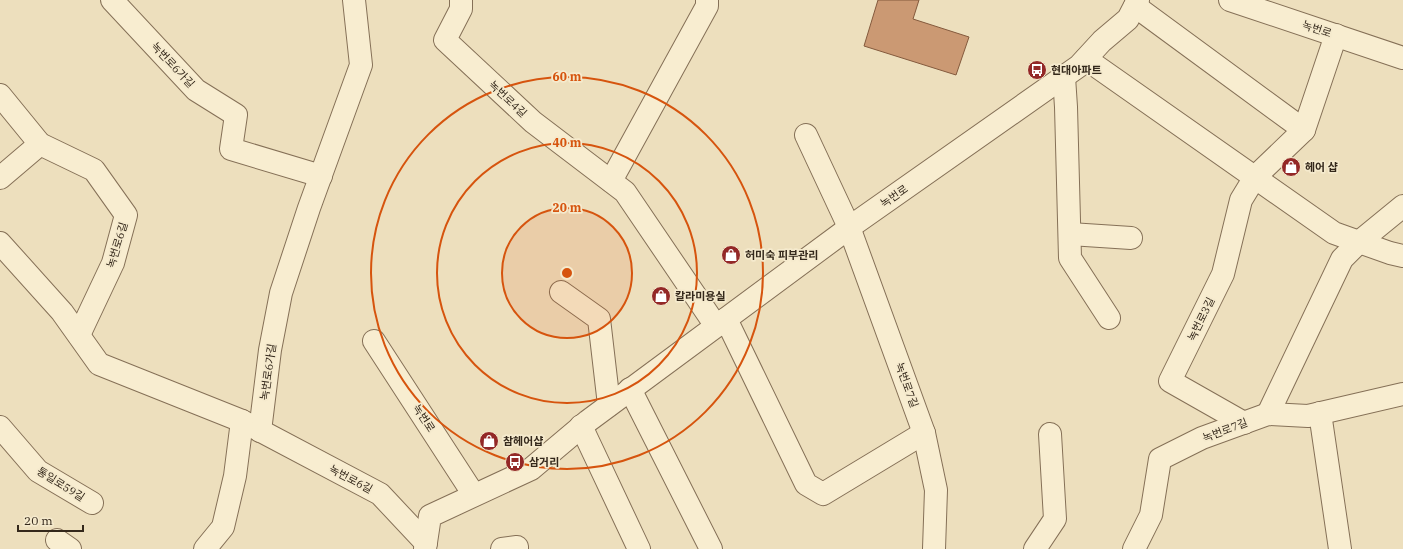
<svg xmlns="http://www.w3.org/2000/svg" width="1403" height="549" font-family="'IBM Plex Serif','Noto Sans KR',serif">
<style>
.building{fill:#cb9973;stroke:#845a3d}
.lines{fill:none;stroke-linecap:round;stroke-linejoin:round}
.minor-casing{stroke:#857057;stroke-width:24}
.minor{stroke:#f8edd0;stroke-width:22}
.ring{fill:none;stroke:#d6540e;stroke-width:2}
.labels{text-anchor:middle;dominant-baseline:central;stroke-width:3.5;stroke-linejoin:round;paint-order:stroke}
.street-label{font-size:11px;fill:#34281b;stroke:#f5eacd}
.poi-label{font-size:11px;font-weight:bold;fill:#34281b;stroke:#f5eacd;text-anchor:start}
.centre{fill:#d6540e;stroke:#f5eacd;stroke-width:2}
.ring-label{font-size:12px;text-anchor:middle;font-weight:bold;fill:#d6540e;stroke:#f5eacd;stroke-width:3.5;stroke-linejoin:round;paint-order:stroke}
</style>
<rect width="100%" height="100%" fill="#eddfbd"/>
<path class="building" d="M878,0H919L913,19L969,37L956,75L864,46Z"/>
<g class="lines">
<g class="minor-casing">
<g id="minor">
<path d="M112,0L196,90L236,115L231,149L321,176"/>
<path d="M461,0V9L445,40L533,122L625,192L716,326"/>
<path d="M1230,0L1403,58"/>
<path d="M1135,6L1304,130"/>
<path d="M1086,59L1334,233L1390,253L1403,256"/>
<path d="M1064,77L1066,107L1070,258L1109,318"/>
<path d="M0,95L40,144L94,170L126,215L113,263L79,335"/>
<path d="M806,135L849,227L924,433L936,490L934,549"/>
<path d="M0,178L40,144"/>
<path d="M611,181L707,6V0"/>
<path d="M1070,234L1131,238"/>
<path d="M0,243L62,312L99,364L242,421L380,494L426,543"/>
<path d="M561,292L599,319L609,405"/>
<path d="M726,319L806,484L823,494L924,433"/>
<path d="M374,341L474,495"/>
<path d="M630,389L711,549"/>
<path d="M1320,413L1340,549"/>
<path d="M1268,414L1342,259L1359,242L1403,206"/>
<path d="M1244,423L1170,381L1223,274L1241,200L1255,177L1304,130L1336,35"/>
<path d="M581,426L639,549"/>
<path d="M0,427L38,471L92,503"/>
<path d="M260,431L270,350L281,293L309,208L361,65L354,0"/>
<path d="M57,540L70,549"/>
<path d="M205,549L223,527L235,476L242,421"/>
<path d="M425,549L430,516L531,469L588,421L857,222L1079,66L1102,41L1128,19L1138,0"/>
<path d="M502,549L517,547V549"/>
<path d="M1035,549L1055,519L1050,434"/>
<path d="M1134,549L1151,515L1160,459L1202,438L1268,414L1308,416L1403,394"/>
</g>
</g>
<use href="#minor" class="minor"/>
</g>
<circle cx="567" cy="273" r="65" fill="#d6540e" fill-opacity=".12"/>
<g class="ring">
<circle cx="567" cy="273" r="65"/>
<circle cx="567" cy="273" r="130"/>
<circle cx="567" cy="273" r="196"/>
</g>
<defs>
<g id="bus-disc" transform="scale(1)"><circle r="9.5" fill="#932827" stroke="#f5eacd"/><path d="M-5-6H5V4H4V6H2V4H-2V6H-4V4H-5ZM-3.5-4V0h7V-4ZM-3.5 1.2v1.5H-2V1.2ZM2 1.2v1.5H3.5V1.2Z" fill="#fff"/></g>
<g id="shop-disc" transform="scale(1)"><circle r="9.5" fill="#932827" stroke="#f5eacd"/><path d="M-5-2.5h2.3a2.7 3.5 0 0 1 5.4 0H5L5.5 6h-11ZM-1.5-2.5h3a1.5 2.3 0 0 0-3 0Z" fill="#fff"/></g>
</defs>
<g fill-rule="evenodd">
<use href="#bus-disc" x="1037" y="70"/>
<use href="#shop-disc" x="1291" y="167"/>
<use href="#shop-disc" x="731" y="255"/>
<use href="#shop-disc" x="661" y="296"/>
<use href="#shop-disc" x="489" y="441"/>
<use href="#bus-disc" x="515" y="462"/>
</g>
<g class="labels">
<g class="street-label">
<text transform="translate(1317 29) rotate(18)">녹번로</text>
<text transform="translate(173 65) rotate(47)">녹번로6가길</text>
<text transform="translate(508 99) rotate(43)">녹번로4길</text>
<text transform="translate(894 196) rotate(-35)">녹번로</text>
<text transform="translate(117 245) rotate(-73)">녹번로6길</text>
<text transform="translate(1201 319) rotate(-64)">녹번로3길</text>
<text transform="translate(268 372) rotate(-82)">녹번로6가길</text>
<text transform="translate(907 385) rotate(70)">녹번로7길</text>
<text transform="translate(424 418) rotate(57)">녹번로</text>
<text transform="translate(1225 430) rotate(-21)">녹번로7길</text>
<text transform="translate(351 479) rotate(28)">녹번로6길</text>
<text transform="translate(61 484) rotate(32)">통일로59길</text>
</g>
<g class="poi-label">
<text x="1051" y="70">현대아파트</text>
<text x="1305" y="167">헤어 샵</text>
<text x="745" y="255">허미숙 피부관리</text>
<text x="675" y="296">칼라미용실</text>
<text x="503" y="441">참헤어샵</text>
<text x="529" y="462">삼거리</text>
</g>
</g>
<circle cx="567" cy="273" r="6" class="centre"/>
<g class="ring-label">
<text x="567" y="81">60 m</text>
<text x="567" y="147">40 m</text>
<text x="567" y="212">20 m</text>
</g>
<path d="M18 525v6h65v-6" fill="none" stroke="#34281b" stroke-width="2"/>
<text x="24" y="525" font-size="12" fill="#34281b" stroke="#f5eacd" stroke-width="3" paint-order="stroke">20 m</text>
</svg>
